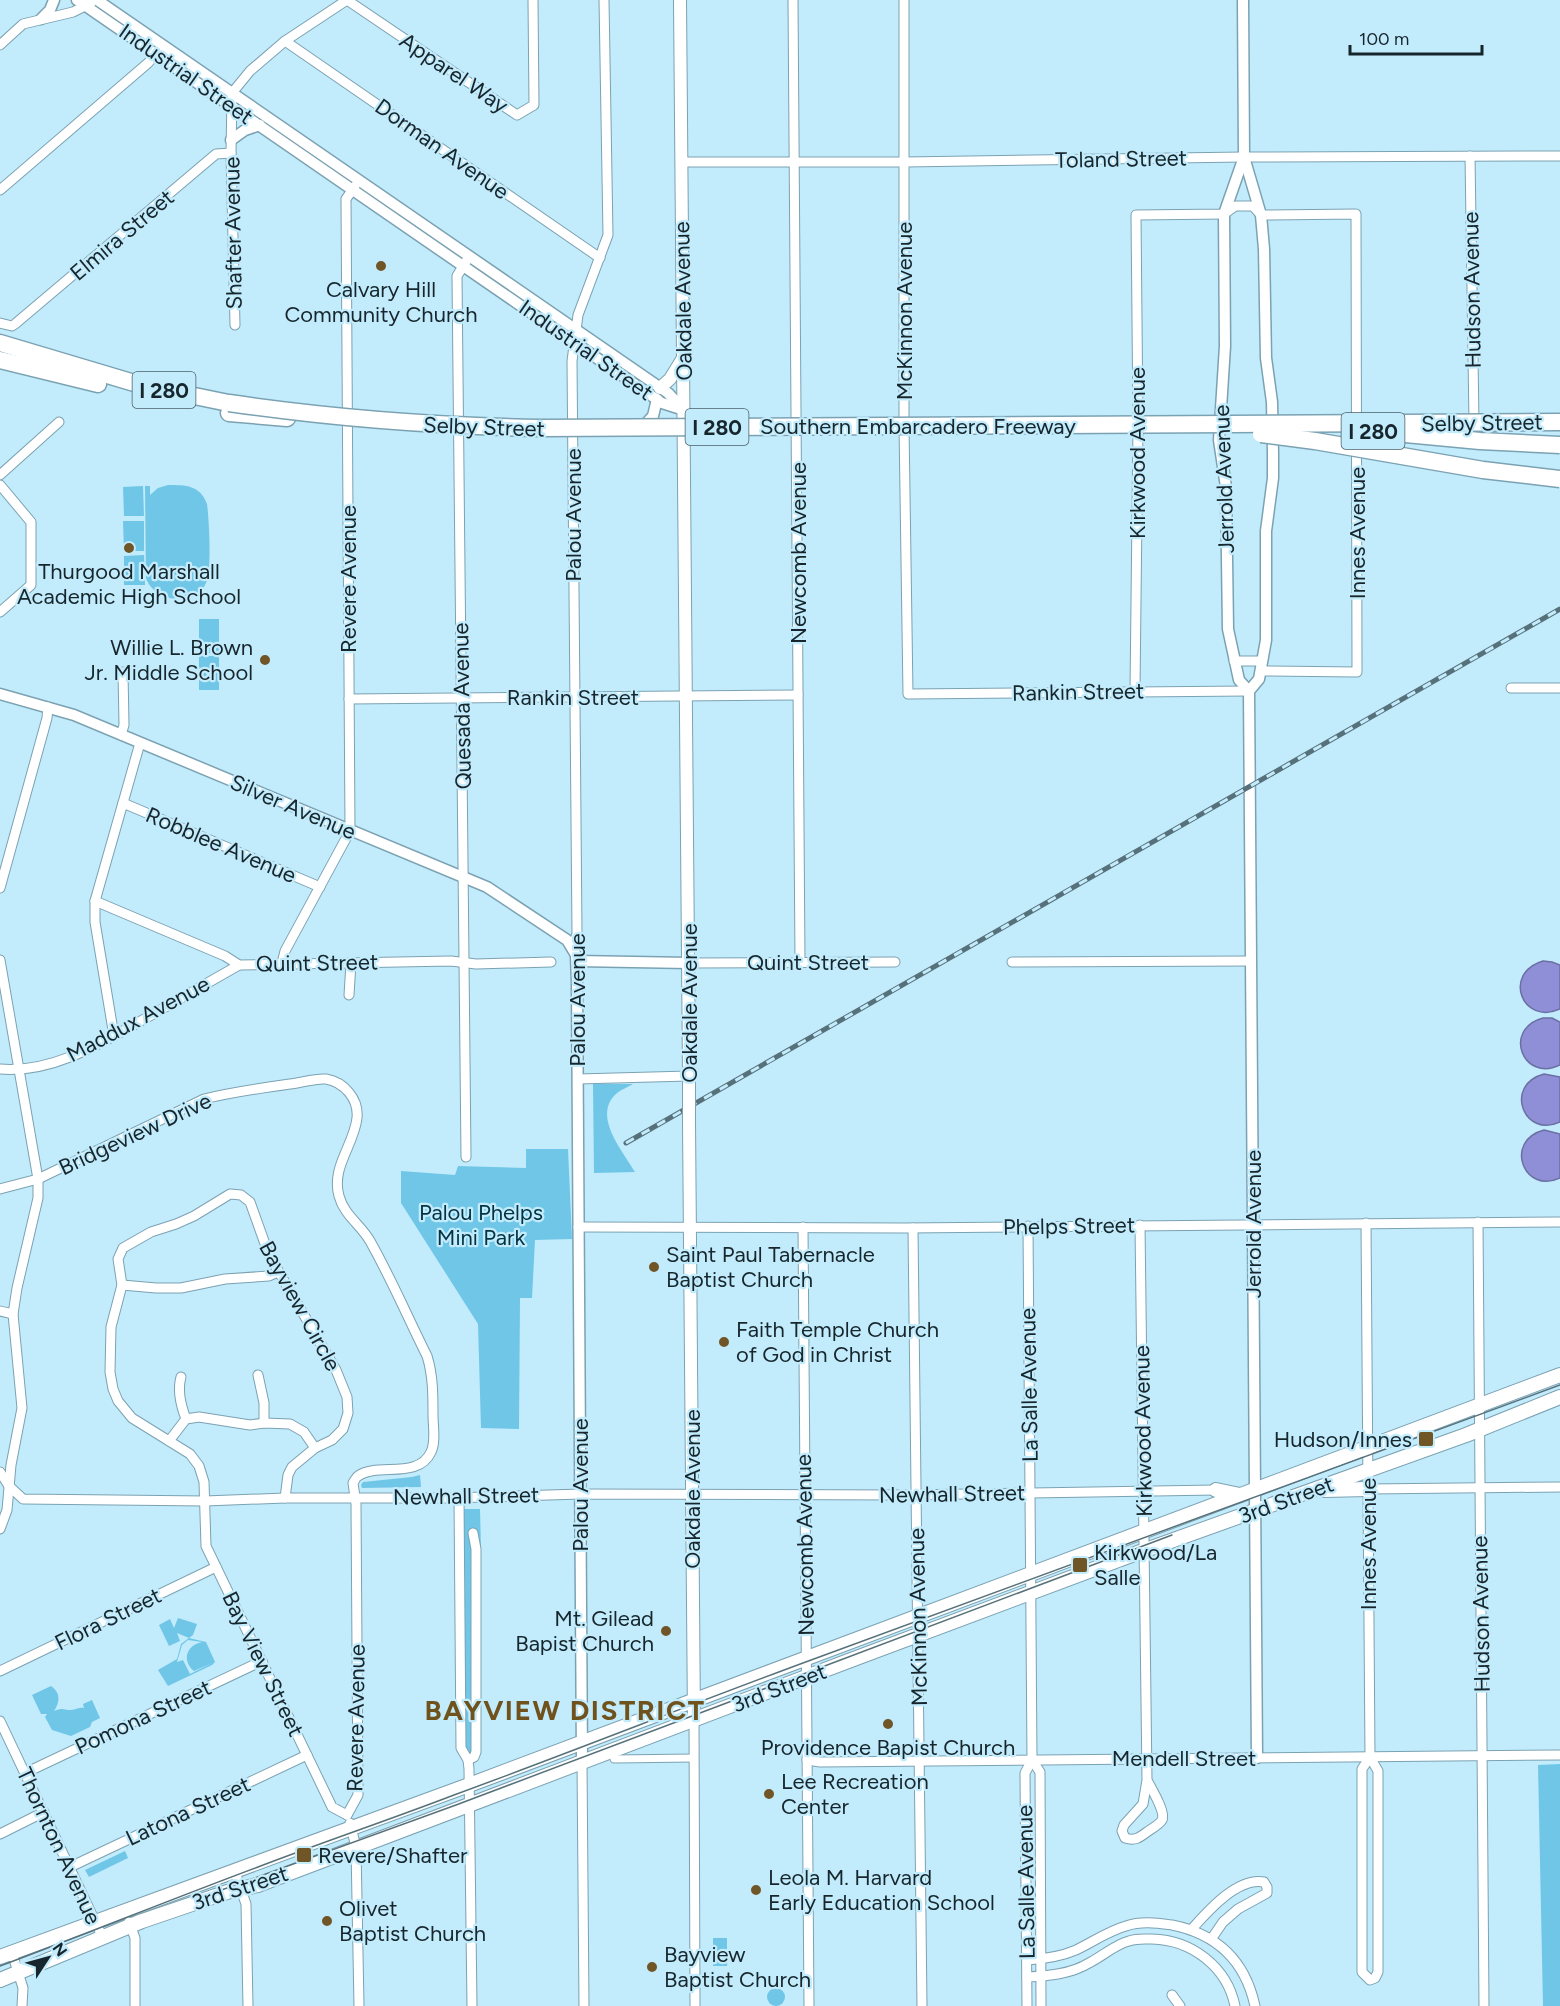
<svg xmlns="http://www.w3.org/2000/svg" width="1560" height="2006" font-family="Figtree,sans-serif">
<style>
.green{fill:#70c6e7;fill-rule:evenodd}
.water{fill:#8f8fd7;stroke:#6b70a4;stroke-width:1.5}
.lines{fill:none;stroke-linecap:round;stroke-linejoin:round}
.pedestrian-casing{stroke:#7ba2b2;stroke-width:9}
.minor-casing{stroke:#7ba2b2;stroke-width:11}
.tertiary-casing{stroke:#7ba2b2;stroke-width:13}
.secondary-casing{stroke:#7ba2b2;stroke-width:14}
.primary-casing{stroke:#7ba2b2;stroke-width:16}
.motorway-casing{stroke:#7ba2b2;stroke-width:19}
.pedestrian{stroke:#fff;stroke-width:7}
.minor{stroke:#fff;stroke-width:9}
.tertiary{stroke:#fff;stroke-width:10}
.secondary{stroke:#fff;stroke-width:12}
.primary{stroke:#fff;stroke-width:14}
.motorway{stroke:#fff;stroke-width:16}
.tram{stroke:#57717b;stroke-width:1.5}
.rail-casing{stroke:#57717b;stroke-width:5}
.rail{stroke:#c2ebfc;stroke-width:3;stroke-dasharray:9;stroke-linecap:butt}
.secondary-bridge-casing{stroke:#7ba2b2;stroke-width:14;stroke-linecap:butt}
.motorway-bridge-casing{stroke:#7ba2b2;stroke-width:19;stroke-linecap:butt}
.secondary-bridge{stroke:#fff;stroke-width:12}
.motorway-bridge{stroke:#fff;stroke-width:16}
.poi-dot{fill:#705527;stroke:#c2ebfc;stroke-width:2}
.labels{text-anchor:middle;dominant-baseline:central;stroke-width:4.5;stroke-linejoin:round;paint-order:stroke}
.shield{fill:#c2ebfc;stroke:#4a616a;stroke-width:1.5}
.shield-label{font-size:21px;font-weight:bold;fill:#16262c}
.street-label{font-size:22px;fill:#16262c;stroke:#c2ebfc}
.poi-label{font-size:22px;fill:#16262c;stroke:#c2ebfc;text-anchor:start}
.park-label{font-size:22px;fill:#033342;stroke:#c2ebfc}
.district-label{font-size:28px;font-weight:bold;letter-spacing:1.5px;fill:#6f521c;stroke:#c2ebfc}
</style>
<rect width="100%" height="100%" fill="#c2ebfc"/>
<g class="green">
<path d="M168,485C186,485 200,485 207,504C209,518 212,571 206,583C195,608 154,602 146,578L145,486H150V495L158,488Z"/>
<path d="M143,486L144,516H124L123,487Z"/>
<path d="M123,521H144V551H124Z"/>
<path d="M144,555L145,585H124V556Z"/>
<rect x="199" y="619" width="20" height="34"/>
<rect x="199" y="656" width="20" height="34"/>
<path d="M593,1084H633C628,1087 620,1090 616,1094C592,1116 623,1151 635,1172L594,1173Z"/>
<path d="M526,1149H568L572,1239L535,1240L532,1298H520L519,1429L481,1428L478,1324L401,1203V1171L455,1175L458,1166L526,1168Z"/>
<path d="M420,1475L421,1487L362,1488L361,1485L363,1482L412,1477Z"/>
<path d="M463,1509H480L481,1550L472,1549V1753L470,1754L465,1750Z"/>
<path d="M178,1618L197,1624L193,1635L189,1638L206,1642L215,1662L212,1665L168,1686L158,1670L177,1659L181,1644L189,1638L177,1633L180,1641L169,1646L159,1625L170,1619L174,1628ZM188,1640L202,1642C187,1645 181,1660 194,1671L212,1663L190,1674L183,1660L177,1662L182,1645Z"/>
<path d="M51,1686C61,1693 60,1702 54,1711C64,1707 62,1710 71,1710C76,1710 79,1707 84,1708L83,1704L92,1700L100,1718L92,1722L90,1727L71,1736L52,1730L45,1717L47,1714H41L32,1695Z"/>
<path d="M1560,1764V2006H1543L1538,1765Z"/>
<path d="M125,1851L128,1858L89,1877L85,1870Z"/>
<path d="M713,1938H727V1949H725V1953H728L727,1966H713Z"/>
<circle cx="776" cy="1997" r="9"/>
</g>
<g class="water">
<path d="M1543,961L1552,962L1560,965V1009C1522,1026 1502,973 1543,961Z"/>
<path d="M1543,1018H1552L1560,1022V1065C1523,1083 1502,1029 1543,1018Z"/>
<path d="M1544,1074L1560,1077V1122C1524,1139 1503,1085 1544,1074Z"/>
<path d="M1544,1130L1560,1134V1178C1524,1195 1503,1141 1544,1130Z"/>
</g>
<g class="lines">
<g class="pedestrian-casing">
<path id="pedestrian" d="M614,1759L694,1758"/>
</g>
<g class="minor-casing">
<g id="minor">
<path d="M347,0L517,115L534,105L533,0"/>
<path d="M793,0L800,962"/>
<path d="M904,0V426L908,694L1249,691"/>
<path d="M285,41L600,258"/>
<path d="M0,45L23,24L73,12L91,3"/>
<path d="M1470,156L1474,423"/>
<path d="M682,162H905L1244,157L1560,156"/>
<path d="M0,190L148,63L159,50"/>
<path d="M0,323L12,326L15,324L216,154L231,153"/>
<path d="M235,325L231,153L232,93L250,71L285,41L347,0"/>
<path d="M0,475L59,422"/>
<path d="M0,485L31,522V585L0,612"/>
<path d="M1234,661H1262"/>
<path d="M1511,688H1560"/>
<path d="M1135,691L1138,425L1136,215L1224,214L1235,206H1253L1261,215L1356,214L1357,672L1261,671"/>
<path d="M349,699L798,695"/>
<path d="M121,735L124,725L123,672"/>
<path d="M123,803L320,887"/>
<path d="M0,888L47,718L48,707"/>
<path d="M95,901L225,956L239,965L451,961L476,964L551,962"/>
<path d="M572,947L577,934L572,361L578,315L608,235L604,0"/>
<path d="M0,960L38,1179V1198L17,1288L13,1314L22,1408L11,1465L7,1510L0,1529"/>
<path d="M1012,962L1251,961"/>
<path d="M282,963L285,951L350,831L346,199L355,186"/>
<path d="M689,963L895,962"/>
<path d="M349,995L351,963"/>
<path d="M114,1036L95,922V901L140,743"/>
<path d="M0,1069C55,1074 108,1039 155,1013C183,997 211,981 239,965"/>
<path d="M578,1079L689,1076"/>
<path d="M466,1157L457,276L467,260"/>
<path d="M0,1189L38,1179L204,1099C232,1092 261,1088 290,1084C301,1083 315,1078 326,1079C344,1082 359,1099 357,1118C354,1145 331,1167 339,1196C344,1215 361,1225 370,1241C391,1278 408,1318 427,1356C433,1375 433,1395 433,1415C433,1426 436,1442 431,1452C418,1480 378,1462 358,1476C356,1477 355,1480 353,1483L356,1504L358,1795L347,1815"/>
<path d="M1478,1222L1484,2006"/>
<path d="M1366,1223L1370,1757L1378,1771V1972L1375,1978L1370,1980L1362,1972V1769L1370,1757"/>
<path d="M1140,1225L1147,1780L1143,1804L1124,1825L1122,1831L1125,1838C1135,1841 1139,1838 1147,1832C1151,1829 1159,1825 1162,1820C1166,1812 1151,1788 1147,1780"/>
<path d="M578,1227L905,1228L1560,1222"/>
<path d="M803,1227L809,2006"/>
<path d="M913,1228L922,2006"/>
<path d="M122,1285L156,1288H181L225,1279L269,1276L278,1272"/>
<path d="M0,1311L13,1314"/>
<path d="M258,1375L264,1403V1423"/>
<path d="M181,1377C177,1391 181,1406 186,1419"/>
<path d="M169,1441L186,1419L199,1417L250,1425L264,1423L290,1424L304,1432L315,1448"/>
<path d="M0,1472L9,1486L23,1499L205,1501L285,1498H451L581,1494L902,1495L1216,1490"/>
<path d="M1368,1489L1560,1487"/>
<path d="M285,1498L288,1475L292,1467L315,1448L332,1440L343,1429L348,1413L347,1397L336,1370L269,1255L250,1202L241,1195L230,1194L194,1216L176,1224L151,1232L123,1248L118,1259L122,1285L111,1327L110,1372L113,1389L118,1401L132,1418L190,1454L199,1466L204,1482L206,1546L332,1807L347,1815"/>
<path d="M459,1498L461,1748L468,1760L469,1769L472,2006"/>
<path d="M0,1671L216,1567"/>
<path d="M0,1721L103,1938"/>
<path d="M694,1721L695,2006"/>
<path d="M468,1760L474,1757L476,1752V1549L473,1533"/>
<path d="M807,1760L820,1762L1560,1755"/>
<path d="M1032,1760L1040,1772L1041,2006"/>
<path d="M582,1762L584,2006"/>
<path d="M25,1773L262,1661"/>
<path d="M350,1823L356,1847L359,2006"/>
<path d="M0,1834L44,1812"/>
<path d="M70,1867L307,1755"/>
<path d="M235,1872L246,1904L248,2006"/>
<path d="M129,1922L135,1938V2006"/>
<path d="M1191,1930C1207,1912 1237,1877 1264,1882L1267,1887V1893L1238,1909L1223,1922L1212,1938"/>
<path d="M12,1953L23,1988L22,2006"/>
<path d="M1027,1960C1044,1959 1060,1957 1076,1950C1093,1942 1108,1931 1126,1926C1141,1921 1156,1923 1172,1925C1217,1934 1245,1960 1255,2006"/>
<path d="M1027,1977C1048,1976 1071,1974 1089,1963C1103,1956 1114,1945 1129,1941C1137,1938 1145,1939 1152,1939C1192,1940 1227,1967 1235,2006"/>
<path d="M1172,1995L1180,2006"/>
<path d="M1027,2006L1025,1773L1032,1760L1028,1226"/>
</g>
</g>
<g class="tertiary-casing">
<g id="tertiary">
<path d="M77,0L662,403L684,410"/>
<path d="M97,0L668,393L682,408"/>
<path d="M1243,0L1244,157L1261,215L1264,249L1266,358L1272,402L1273,454V478L1266,531V640L1259,679L1249,691L1257,1758"/>
<path d="M41,19L50,10L54,0"/>
<path d="M231,140L245,130L260,125"/>
<path d="M1244,157L1224,214L1225,346L1219,440L1226,487L1228,629L1239,680L1249,691"/>
<path d="M642,428L653,416L657,399"/>
<path d="M0,694L74,715L487,887L567,940L576,955L577,983L582,1762"/>
<path d="M577,961L689,963"/>
</g>
</g>
<g class="secondary-casing">
<g id="secondary">
<path d="M680,0L689,1076"/>
<path d="M660,388L670,379L683,358"/>
<path d="M689,1122L694,1721"/>
</g>
</g>
<g class="primary-casing">
<g id="primary">
<path d="M1216,1490L1240,1495"/>
<path d="M1324,1490L1368,1489"/>
<path d="M0,1957L469,1785L1560,1375"/>
<path d="M0,1980L142,1921L227,1892L258,1885L851,1660L1129,1556L1466,1435L1560,1397"/>
</g>
</g>
<g class="motorway-casing">
<g id="motorway">
<path d="M0,343L141,385L243,406"/>
<path d="M0,360L98,384"/>
<path d="M229,413L287,418"/>
</g>
</g>
<use href="#pedestrian" class="pedestrian"/>
<use href="#minor" class="minor"/>
<use href="#tertiary" class="tertiary"/>
<use href="#secondary" class="secondary"/>
<use href="#primary" class="primary"/>
<use href="#motorway" class="motorway"/>
<g class="tram">
<path d="M205,1896L456,1805L1172,1535"/>
<path d="M0,1966C86,1934 172,1899 258,1867C323,1842 389,1820 454,1795C577,1750 699,1701 822,1656C1068,1565 1314,1476 1560,1385"/>
</g>
<g class="rail-casing">
<path id="rail" d="M626,1143L1560,609"/>
</g>
<use href="#rail" class="rail"/>
<g class="secondary-bridge-casing">
<path id="secondary-bridge" d="M689,1076V1122"/>
</g>
<g class="motorway-bridge-casing">
<g id="motorway-bridge">
<path d="M229,403C332,418 437,426 541,428L1560,422"/>
<path d="M1395,433L1480,441L1560,445"/>
<path d="M1261,434L1315,441L1483,470L1560,479"/>
</g>
</g>
<use href="#secondary-bridge" class="secondary-bridge"/>
<use href="#motorway-bridge" class="motorway-bridge"/>
</g>
<g class="poi-dot">
<circle cx="381" cy="266" r="6"/>
<circle cx="129" cy="548" r="6"/>
<circle cx="265" cy="660" r="6"/>
<circle cx="654" cy="1267" r="6"/>
<circle cx="724" cy="1342" r="6"/>
<rect x="1418" y="1431" width="16" height="16" rx="3"/>
<rect x="1072" y="1557" width="16" height="16" rx="3"/>
<circle cx="666" cy="1631" r="6"/>
<circle cx="888" cy="1724" r="6"/>
<circle cx="769" cy="1794" r="6"/>
<rect x="296" y="1847" width="16" height="16" rx="3"/>
<circle cx="756" cy="1890" r="6"/>
<circle cx="327" cy="1921" r="6"/>
<circle cx="652" cy="1967" r="6"/>
</g>
<g class="labels">
<g class="shield">
<rect x="132.5" y="372" width="63" height="36" rx="4.5"/>
<rect x="685.5" y="409" width="63" height="36" rx="4.5"/>
<rect x="1341.5" y="413" width="63" height="36" rx="4.5"/>
</g>
<g class="shield-label">
<text x="164" y="390">I 280</text>
<text x="717" y="427">I 280</text>
<text x="1373" y="431">I 280</text>
</g>
<g class="street-label">
<text transform="translate(454 73) rotate(34)">Apparel Way</text>
<text transform="translate(186 74) rotate(35)">Industrial Street</text>
<text transform="translate(442 149) rotate(35)">Dorman Avenue</text>
<text transform="translate(1121 159) rotate(-1)">Toland Street</text>
<text transform="translate(233 233) rotate(-91)">Shafter Avenue</text>
<text transform="translate(122 235) rotate(-40)">Elmira Street</text>
<text transform="translate(1472 290) rotate(-91)">Hudson Avenue</text>
<text transform="translate(683 301) rotate(-91)">Oakdale Avenue</text>
<text transform="translate(904 311) rotate(-90)">McKinnon Avenue</text>
<text transform="translate(586 350) rotate(35)">Industrial Street</text>
<text transform="translate(1482 423) rotate(-1)">Selby Street</text>
<text x="918" y="426">Southern Embarcadero Freeway</text>
<text transform="translate(484 427) rotate(2)">Selby Street</text>
<text transform="translate(1137 453) rotate(-90)">Kirkwood Avenue</text>
<text transform="translate(1224 479) rotate(-92)">Jerrold Avenue</text>
<text transform="translate(573 515) rotate(-90)">Palou Avenue</text>
<text transform="translate(1357 533) rotate(-90)">Innes Avenue</text>
<text transform="translate(798 553) rotate(-90)">Newcomb Avenue</text>
<text transform="translate(348 579) rotate(-90)">Revere Avenue</text>
<text transform="translate(1078 692) rotate(-1)">Rankin Street</text>
<text x="573" y="697">Rankin Street</text>
<text transform="translate(462 706) rotate(-91)">Quesada Avenue</text>
<text transform="translate(293 807) rotate(23)">Silver Avenue</text>
<text transform="translate(221 845) rotate(23)">Robblee Avenue</text>
<text x="808" y="962">Quint Street</text>
<text transform="translate(317 963) rotate(-1)">Quint Street</text>
<text transform="translate(577 1000) rotate(-90)">Palou Avenue</text>
<text transform="translate(689 1003) rotate(-90)">Oakdale Avenue</text>
<text transform="translate(138 1019) rotate(-28)">Maddux Avenue</text>
<text transform="translate(135 1134) rotate(-25)">Bridgeview Drive</text>
<text transform="translate(1253 1224) rotate(-90)">Jerrold Avenue</text>
<text transform="translate(1069 1226) rotate(-1)">Phelps Street</text>
<text transform="translate(300 1306) rotate(61)">Bayview Circle</text>
<text transform="translate(1029 1385) rotate(-91)">La Salle Avenue</text>
<text transform="translate(1143 1431) rotate(-91)">Kirkwood Avenue</text>
<text transform="translate(580 1485) rotate(-90)">Palou Avenue</text>
<text transform="translate(692 1489) rotate(-90)">Oakdale Avenue</text>
<text transform="translate(952 1494) rotate(-1)">Newhall Street</text>
<text transform="translate(466 1496) rotate(-1)">Newhall Street</text>
<text transform="translate(1286 1500) rotate(-20)">3rd Street</text>
<text transform="translate(1368 1544) rotate(-90)">Innes Avenue</text>
<text transform="translate(805 1545) rotate(-91)">Newcomb Avenue</text>
<text transform="translate(1481 1614) rotate(-91)">Hudson Avenue</text>
<text transform="translate(918 1617) rotate(-91)">McKinnon Avenue</text>
<text transform="translate(108 1619) rotate(-26)">Flora Street</text>
<text transform="translate(263 1664) rotate(64)">Bay View Street</text>
<text transform="translate(779 1688) rotate(-21)">3rd Street</text>
<text transform="translate(143 1717) rotate(-25)">Pomona Street</text>
<text transform="translate(356 1718) rotate(-89)">Revere Avenue</text>
<text x="1184" y="1758">Mendell Street</text>
<text transform="translate(188 1811) rotate(-25)">Latona Street</text>
<text transform="translate(59 1846) rotate(65)">Thornton Avenue</text>
<text transform="translate(1026 1882) rotate(-91)">La Salle Avenue</text>
<text transform="translate(240 1888) rotate(-18)">3rd Street</text>
</g>
<g class="poi-label">
<text x="381" y="289" text-anchor="middle">Calvary Hill<tspan x="381" dy="25">Community Church</tspan></text>
<text x="129" y="571" text-anchor="middle">Thurgood Marshall<tspan x="129" dy="25">Academic High School</tspan></text>
<text x="253" y="647" text-anchor="end">Willie L. Brown<tspan x="253" dy="25">Jr. Middle School</tspan></text>
<text x="666" y="1254">Saint Paul Tabernacle<tspan x="666" dy="25">Baptist Church</tspan></text>
<text x="736" y="1329">Faith Temple Church<tspan x="736" dy="25">of God in Christ</tspan></text>
<text x="1412" y="1439" text-anchor="end">Hudson/Innes</text>
<text x="1094" y="1552">Kirkwood/La<tspan x="1094" dy="25">Salle</tspan></text>
<text x="654" y="1618" text-anchor="end">Mt. Gilead<tspan x="654" dy="25">Bapist Church</tspan></text>
<text x="888" y="1747" text-anchor="middle">Providence Bapist Church</text>
<text x="781" y="1781">Lee Recreation<tspan x="781" dy="25">Center</tspan></text>
<text x="318" y="1855">Revere/Shafter</text>
<text x="768" y="1877">Leola M. Harvard<tspan x="768" dy="25">Early Education School</tspan></text>
<text x="339" y="1908">Olivet<tspan x="339" dy="25">Baptist Church</tspan></text>
<text x="664" y="1954">Bayview<tspan x="664" dy="25">Baptist Church</tspan></text>
</g>
<g class="park-label">
<text x="481" y="1212">Palou Phelps<tspan x="481" dy="25">Mini Park</tspan></text>
</g>
<g class="district-label">
<text x="565" y="1710">BAYVIEW DISTRICT</text>
</g>
</g>
<g transform="translate(48 1958) rotate(54)" stroke="#c2ebfc" stroke-width="4.5" paint-order="stroke">
<path d="M0-4.5L10 22L0 15L-10 22Z" fill="#16262c"/>
<text y="-9" font-size="16" font-weight="bold" text-anchor="middle" fill="#16262c">N</text>
</g>
<path d="M1350 45v9h132v-9" fill="none" stroke="#16262c" stroke-width="3"/>
<text x="1359" y="45" font-size="18" fill="#16262c" stroke="#c2ebfc" stroke-width="4.5" paint-order="stroke">100 m</text>
</svg>
